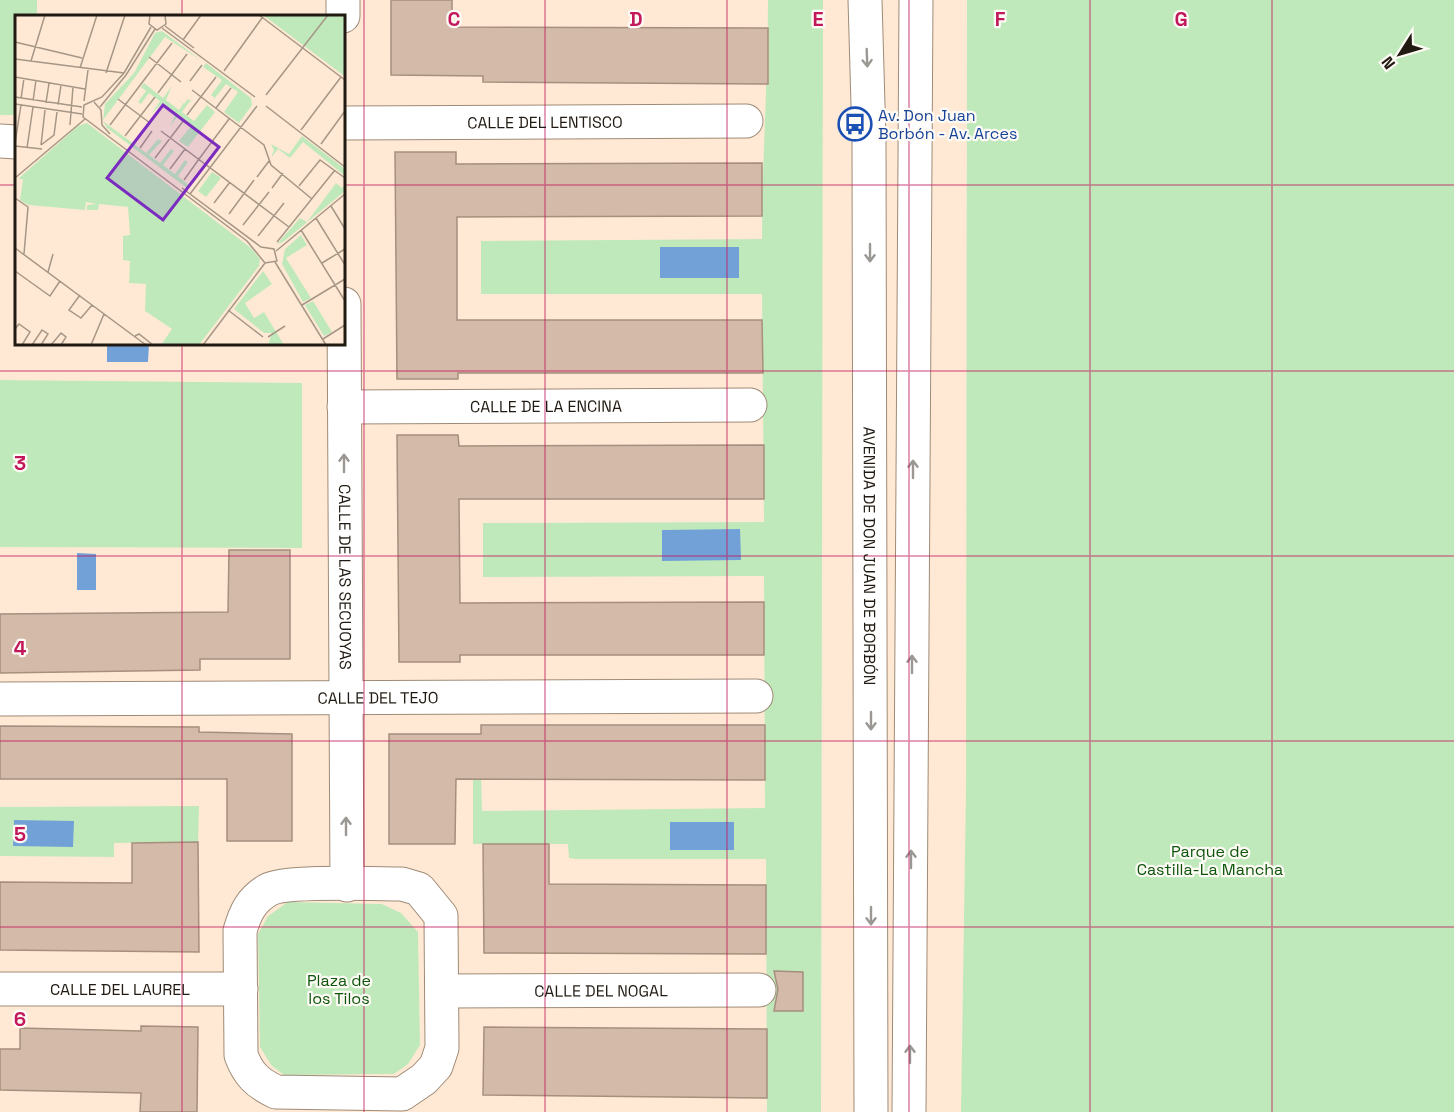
<svg xmlns="http://www.w3.org/2000/svg" width="1454" height="1112" font-family="'Space Grotesk',sans-serif">
<style>
.green{fill:#c0e9bb}
.water{fill:#71a1d7}
.building{fill:#d3baa9;stroke:#a78f7f;stroke-width:1.5}
.lines{fill:none;stroke-linecap:round;stroke-linejoin:round}
.minor-casing{stroke:#9e8b77;stroke-width:35}
.tertiary-casing{stroke:#9e8b77;stroke-width:35}
.minor{stroke:#fff;stroke-width:33}
.tertiary{stroke:#fff;stroke-width:33}
.oneway{stroke:#9b9894}
.grid{fill:none;stroke:#c2185b;stroke-width:1.5;stroke-opacity:0.55}
.labels{text-anchor:middle;dominant-baseline:central;stroke-width:4.5;stroke-linejoin:round;paint-order:stroke}
.transit-label{font-size:16px;fill:#164399;stroke:#fefaf5;text-anchor:start}
.street-label{font-size:16px;fill:#211a12;stroke:#fefaf5}
.park-label{font-size:16px;fill:#0c550a;stroke:#fefaf5}
.inset-road{fill:none;stroke:#a69686;stroke-width:1.5}
.view{fill:#7b2cbf;fill-opacity:0.15;stroke:#7b2cbf;stroke-width:3}
.inset-edge{fill:none;stroke:#211a12;stroke-width:3}
.grid-label{font-size:20px;text-anchor:middle;font-weight:bold;fill:#c2185b;stroke:#fefaf5;stroke-width:4.5;stroke-linejoin:round;paint-order:stroke}
</style>
<rect width="100%" height="100%" fill="#ffe9d4"/>
<g class="green">
<path d="M0,0H37V16H16V115H0Z"/>
<path d="M768,0H823L821,1112H767L766,859H576L569,858L568,844H473V771H481L482,811L765,808L764,576L483,577V523L764,522L762,294H481V241L762,239C762,159 768,80 768,0Z"/>
<path d="M967,0H1454V1112H961L966,787Z"/>
<path d="M0,380L302,383V548L0,547Z"/>
<path d="M199,806L198,842L114,843V857L0,856V807Z"/>
<path d="M288,902L382,904L401,913L418,932L420,1045L408,1064L394,1074L284,1075L271,1065L260,1047L258,934L268,916Z"/>
</g>
<g class="water">
<rect x="660" y="247" width="79" height="31"/>
<path d="M107,344H149L148,362H107Z"/>
<path d="M740,529L741,560L662,561V530Z"/>
<path d="M77,553L96,554V590H77Z"/>
<path d="M14,820L74,821L73,847L13,846Z"/>
<rect x="670" y="822" width="64" height="28"/>
</g>
<g class="building">
<path d="M391,0H452V27L768,28V84L483,82V76L391,75Z"/>
<path d="M395,152H456V164L762,163V216L457,217V320H762L763,373H458V379H397Z"/>
<path d="M397,435H458L459,446L764,445V499H459L460,603L764,602V655H460V662H399Z"/>
<path d="M229,550H290V659H200V670L0,673V614L228,612Z"/>
<path d="M481,725H765V780L456,779L455,844H389V734H481Z"/>
<path d="M0,726L199,727V732L292,734V841H227V779H0Z"/>
<path d="M198,842L199,952L0,950V882L132,883V843Z"/>
<path d="M483,844H549V884L766,885V954L484,953Z"/>
<path d="M774,971L803,972V1011H774L778,989Z"/>
<path d="M141,1026L198,1027L197,1112H140L141,1093L0,1090V1049H20V1028L141,1031Z"/>
<path d="M484,1027L767,1029V1098L483,1095Z"/>
</g>
<g class="lines">
<g class="minor-casing">
<g id="minor">
<path d="M343,16V0"/>
<path id="s1" d="M344,123L746,121"/>
<path d="M0,141L16,142"/>
<path id="s2" d="M344,304L347,885"/>
<path id="s3" d="M344,407L750,405"/>
<path id="s4" d="M0,699L756,696"/>
<path d="M402,884L419,889L441,916L442,1048L436,1066L424,1079L402,1094L276,1092C257,1083 248,1074 241,1055L240,931C245,913 251,900 268,890C285,880 377,884 402,884Z"/>
<path id="s5" d="M0,989H241"/>
<path id="s6" d="M442,991L759,990"/>
</g>
</g>
<g class="tertiary-casing">
<g id="tertiary">
<path id="s7" d="M865,0L869,140L871,1112"/>
<path d="M909,1112L916,0"/>
</g>
</g>
<use href="#minor" class="minor"/>
<use href="#tertiary" class="tertiary"/>
</g>
<defs><path id="oneway-shaft" d="M-6 0H5M1.5-3L5.5 0L1.5 3" fill="none" stroke-width="1.6" stroke-linecap="round" stroke-linejoin="round" transform="scale(1.5)"/></defs>
<g class="oneway">
<use href="#oneway-shaft" transform="translate(867 58) rotate(88)"/>
<use href="#oneway-shaft" transform="translate(870 253) rotate(90)"/>
<use href="#oneway-shaft" transform="translate(344 463) rotate(-90)"/>
<use href="#oneway-shaft" transform="translate(913 469) rotate(-90)"/>
<use href="#oneway-shaft" transform="translate(912 664) rotate(-90)"/>
<use href="#oneway-shaft" transform="translate(871 721) rotate(90)"/>
<use href="#oneway-shaft" transform="translate(346 826) rotate(-90)"/>
<use href="#oneway-shaft" transform="translate(911 859) rotate(-90)"/>
<use href="#oneway-shaft" transform="translate(871 916) rotate(90)"/>
<use href="#oneway-shaft" transform="translate(910 1054) rotate(-90)"/>
</g>
<path class="grid" d="M182,0V16M364,0V1112M545,0V1112M727,0V1112M909,0V1112M1090,0V1112M1272,0V1112M0,185H16M344,185H1454M182,344V1112M0,371H1454M0,556H1454M0,741H1454M0,927H1454"/>
<defs>
<g id="bus-ring" transform="scale(1.725)"><circle r="9.5" fill="#fefaf5" stroke="#1a4fb4" stroke-width="1.5"/><path d="M-5-6H5V4H4V6H2V4H-2V6H-4V4H-5ZM-3.5-4V0h7V-4ZM-3.5 1.2v1.5H-2V1.2ZM2 1.2v1.5H3.5V1.2Z" fill="#1a4fb4"/></g>
</defs>
<g fill-rule="evenodd">
<use href="#bus-ring" x="855" y="124"/>
</g>
<g class="labels">
<g class="transit-label">
<text x="878" y="115">Av. Don Juan<tspan x="878" dy="18">Borbón - Av. Arces</tspan></text>
</g>
<g class="street-label">
<text stroke="none"><textPath href="#s1" startOffset="201">CALLE DEL LENTISCO</textPath></text>
<text stroke="none"><textPath href="#s3" startOffset="202">CALLE DE LA ENCINA</textPath></text>
<text stroke="none"><textPath href="#s7" startOffset="556">AVENIDA DE DON JUAN DE BORBÓN</textPath></text>
<text stroke="none"><textPath href="#s2" startOffset="273">CALLE DE LAS SECUOYAS</textPath></text>
<text stroke="none"><textPath href="#s4" startOffset="378">CALLE DEL TEJO</textPath></text>
<text stroke="none"><textPath href="#s5" startOffset="120">CALLE DEL LAUREL</textPath></text>
<text stroke="none"><textPath href="#s6" startOffset="159">CALLE DEL NOGAL</textPath></text>
</g>
<g class="park-label">
<text x="1210" y="851">Parque de<tspan x="1210" dy="18">Castilla-La Mancha</tspan></text>
<text x="339" y="980">Plaza de<tspan x="339" dy="18">los Tilos</tspan></text>
</g>
</g>
<g transform="translate(15 15)">
<rect width="330" height="330" fill="#ffe9d4"/>
<path d="M248,0H330V61L328,60ZM147,16L187,46L150,22L88,105L90,89L119,58L140,18ZM191,48L236,83L237,90L224,108L209,97L223,77L211,69L200,83L196,80L207,65L188,52ZM129,68L148,83L157,71L151,85L164,95L168,89L163,84L169,89L173,84L179,88L175,86L167,97L179,106L192,90L200,97L173,132L164,126L177,110L164,100L155,111L161,98L148,88L137,98L145,86L134,78L126,89L123,87L131,76L126,72ZM88,106L131,138L143,124L147,126L134,140L145,148L156,134L159,136L148,150L160,159L170,145L173,147L163,161L176,172L172,173L92,113ZM72,108L236,233L245,244L244,251L184,330H146L157,314L130,296L131,269L114,268L115,246L108,245V221L115,220L113,192L84,189L83,195H72V190L82,189L71,187L70,195L13,190L5,185L8,164H3L63,111ZM287,121L330,154V161L288,127L275,143L263,134L256,143L259,135L256,129L274,139ZM197,157L206,163L191,182L183,176ZM321,168L327,173L330,170V176L268,227L262,229L285,203L292,207ZM286,220L292,230L271,243L296,283L288,287L267,249L270,234ZM248,256L257,269L230,288L239,303L249,297L269,330H253L257,318H249L219,294ZM298,286L317,317L309,321L290,290Z" fill="#c0e9bb"/>
<path class="inset-road" d="M135,0L134,9L142,15L151,9L150,0M244,0L330,65M150,11L179,33M136,12L109,58L87,82L69,90L68,102L232,226L250,248M147,13L240,82M168,25L186,0M0,27L67,43M134,42L166,67M0,44L109,58M16,46L30,0M65,53L82,0M209,56L247,3M91,58L110,0M0,62L70,74M175,66L187,50M177,75L249,130L256,150L297,184M143,78L172,39M251,80L313,0M0,82L67,92M6,84L9,63M103,84L135,108M18,86L21,65M69,86L73,55M79,87L86,95L87,110L95,119M31,88L34,68M0,89L67,99M43,90L46,70M251,91L330,152M85,92L111,60L140,14M201,93L216,73M172,100L201,62M55,110L58,72M95,110L157,28M286,115L326,62M146,116L274,212M110,121L140,82M0,128L6,90M306,129L330,96M26,130L39,120L42,97M26,130L30,95M0,131L27,134M12,133L18,92M125,133L137,116M140,143L169,105M184,144L214,104M155,154L170,134M242,162L254,146M0,163L70,104M169,165L184,144M284,171L305,145L330,163M167,173L246,232L259,234L262,246L250,248M257,173L268,158M175,179L242,91M0,183L13,192L9,239M199,188L215,167M316,191L330,214M214,199L239,165M301,203L330,250M228,210L254,177M286,215L330,286M243,221L269,188M262,227L320,155M0,233L131,330M261,236L330,179M260,247L311,330M307,248L330,234M0,256L35,281L45,266M33,257L38,239M65,280L54,295L66,303L77,290M287,290L330,264M213,295L248,322M0,314L4,309L15,317L7,330M120,321L124,319L138,330M253,322L270,311M308,324L330,310M17,330L27,315L33,319L26,330M36,330L46,318L51,322L46,330M76,330L89,299M188,330L250,248"/>
<path class="view" d="M148,90L204,132L148,205L92,163Z"/>
<rect width="330" height="330" class="inset-edge"/>
</g>
<g class="grid-label">
<text x="454" y="26">C</text>
<text x="636" y="26">D</text>
<text x="818" y="26">E</text>
<text x="1000" y="26">F</text>
<text x="1181" y="26">G</text>
<text x="20" y="470">3</text>
<text x="20" y="655">4</text>
<text x="20" y="841">5</text>
<text x="20" y="1026">6</text>
</g>
<g transform="translate(1400 54) rotate(233)" stroke="#fefaf5" stroke-width="4.5" paint-order="stroke">
<path d="M0-4.5L10 22L0 15L-10 22Z" fill="#211a12"/>
<text y="-9" font-size="16" font-weight="bold" text-anchor="middle" fill="#211a12">N</text>
</g>
</svg>
